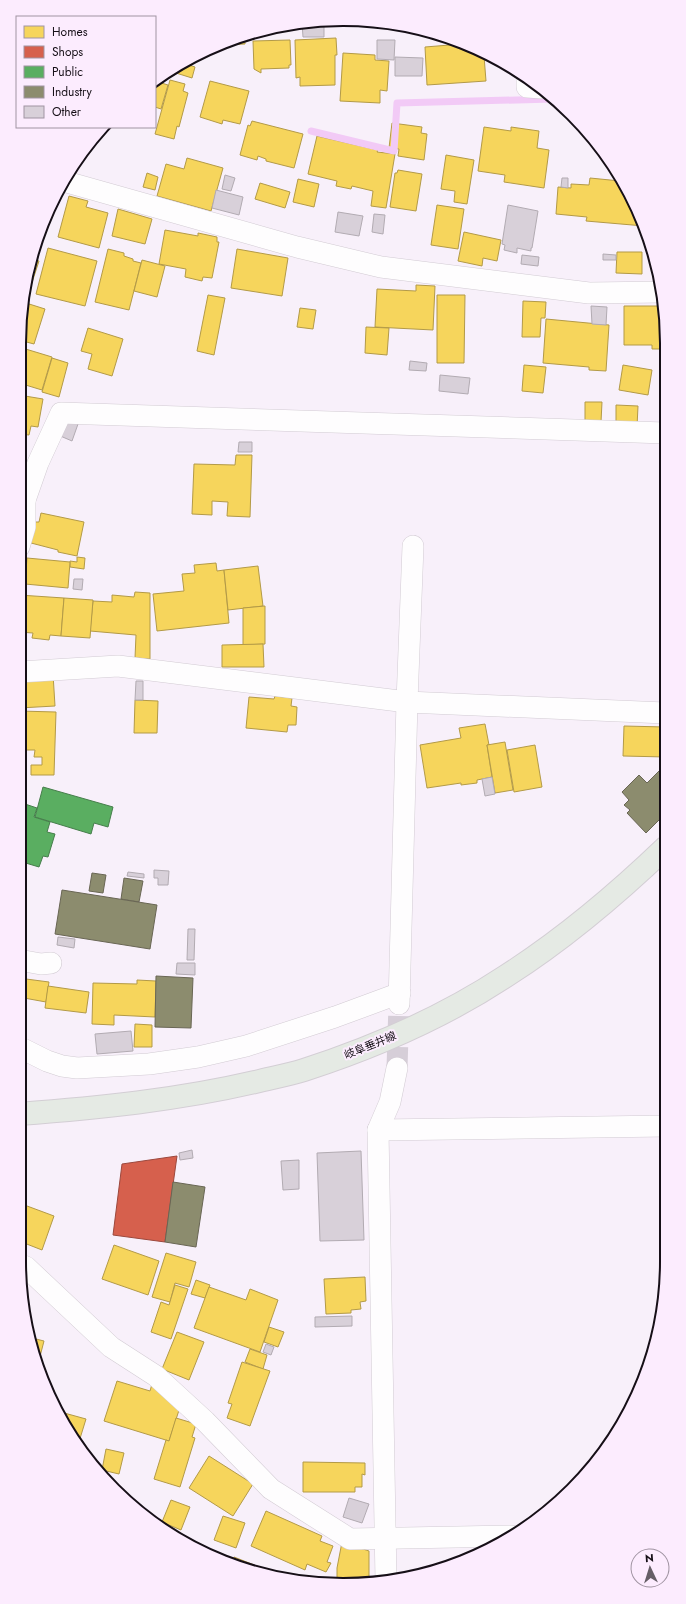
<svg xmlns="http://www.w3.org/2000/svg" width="686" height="1604" font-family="Jost,'Noto Sans JP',sans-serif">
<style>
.homes{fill:#f6d55c;stroke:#b39a47}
.shops{fill:#d6604d;stroke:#9c483d}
.public{fill:#5aae61;stroke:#467e4b}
.industry{fill:#8c8c6e;stroke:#696654}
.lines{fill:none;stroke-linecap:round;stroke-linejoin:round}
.stream{stroke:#f2caf6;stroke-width:7}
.building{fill:#d8d0d9;stroke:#b2abb2}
.minor-tunnel{stroke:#d6ced8;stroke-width:21;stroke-dasharray:21 10;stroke-linecap:butt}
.minor-casing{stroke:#d2cbd3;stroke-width:22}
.primary-casing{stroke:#d3ced4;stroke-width:24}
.minor{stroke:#fefdfe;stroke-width:21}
.primary{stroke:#e5eae4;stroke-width:22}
.labels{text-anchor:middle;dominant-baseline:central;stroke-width:4;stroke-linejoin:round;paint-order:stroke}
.street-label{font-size:11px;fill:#160f17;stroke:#fcecfe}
.rim{fill:none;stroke:#160f17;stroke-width:2}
</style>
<rect width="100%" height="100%" fill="#f8f0fa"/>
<g class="homes">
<path d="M245,35V44L220,45Z"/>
<path d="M336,38L337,55H335V85L300,86V77L296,78L295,40Z"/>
<path d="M290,40L291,65H289V68L261,69V73L254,69L253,41Z"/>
<path d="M462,44L484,56L486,81L427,85L425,47Z"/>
<path d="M343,53L375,55V60L389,61L387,91L380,90V103L340,101Z"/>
<path d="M183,63L195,67L192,78L176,73L179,65Z"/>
<path d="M170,80L185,84L183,91L188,93L179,127L177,126L174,139L155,134Z"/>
<path d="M155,81L168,85L161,109L155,107Z"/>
<path d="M210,81L249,91L240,124L223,120L222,124L200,117Z"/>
<path d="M252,121L303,134L294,168L266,161V159L258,156L257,160L240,155L248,125L250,126Z"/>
<path d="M392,123L422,127L421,133L427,134L424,160L398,156L399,149L389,148Z"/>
<path d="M484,127L511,131V127L539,131L537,148L549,150L544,188L504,182L505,175L478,171Z"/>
<path d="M317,136L378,150L377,152L395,154L386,208L371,206L373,191L352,186L351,189L336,186L337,181L308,174Z"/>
<path d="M446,155L474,160L467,204L454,202L455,191L441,189Z"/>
<path d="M187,158L223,168L211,211L157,196L166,164L184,169Z"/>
<path d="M398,170L422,174L416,211L390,207L395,173H397Z"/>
<path d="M147,173L158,177L155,190L143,187Z"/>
<path d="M590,178L620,181L642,219L644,226L586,221L587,217L556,214L558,187L571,188V184L589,185Z"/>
<path d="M298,179L319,184L314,207L293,202Z"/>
<path d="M260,183L290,192L285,208L255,199Z"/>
<path d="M69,196L88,201L86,207L108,213L99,248L58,237Z"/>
<path d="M437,205L464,209L458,249L431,245Z"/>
<path d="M118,209L152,219L145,244L112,236Z"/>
<path d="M165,230L198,236V233L217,237V242H219L212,278L203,277L202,281L185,277L186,269L159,264Z"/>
<path d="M464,232L501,240L497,261L483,258L482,266L458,261Z"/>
<path d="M48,248L97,261L85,306L36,294Z"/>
<path d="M108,249L124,253V256L133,259V261L141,263L129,310L95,302Z"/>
<path d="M237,249L288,258L282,296L231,288Z"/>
<path d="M617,252H642V274L616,273Z"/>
<path d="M33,259L39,261L26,301Z"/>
<path d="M142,260L165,266L157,297L134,291Z"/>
<path d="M416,285L435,286L433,330L375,327L377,289L416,291Z"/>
<path d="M208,295L225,298L214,355L197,351Z"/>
<path d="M437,295H465L464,363H437Z"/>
<path d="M523,301L546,302L545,318H541L540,337H522Z"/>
<path d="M26,303L45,309L34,344L19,340Z"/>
<path d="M624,306H664V349H652V345H624Z"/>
<path d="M300,308L316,310L313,329L297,327Z"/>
<path d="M546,319L609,325L606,371L589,370V367L543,363Z"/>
<path d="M366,327L389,328L387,355L365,353Z"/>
<path d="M88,328L123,339L112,376L88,369L92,354L81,351Z"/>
<path d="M19,347L52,357L42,390L19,383Z"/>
<path d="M52,358L68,363L59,397L42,392Z"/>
<path d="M524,365L546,367L543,393L522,391Z"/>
<path d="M623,365L652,370L648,395L619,390Z"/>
<path d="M19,395L43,399L38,427L31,426L29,435L19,434Z"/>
<path d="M585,402H602L601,422L585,421Z"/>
<path d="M616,405L638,406L637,427L616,426Z"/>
<path d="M236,455H252L250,517L227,516L228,502L212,501V515L192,514L194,464L235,465Z"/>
<path d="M41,513L84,522L77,556L58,552V550L31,543L35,522H39Z"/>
<path d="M77,557L85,558L84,569L70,567V561L77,562Z"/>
<path d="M27,558L70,562L68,588L25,584Z"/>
<path d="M216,563L217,571L224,570L229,623L157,631L153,594L184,591L182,574L195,573L194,565Z"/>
<path d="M258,566L263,606L228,610L224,570Z"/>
<path d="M135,592L150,593V659L135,658L136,635L90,631L93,601L112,602V595L134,597Z"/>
<path d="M19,595L64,598L61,636L50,635L49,640L32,638L33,633L19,632Z"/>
<path d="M64,598L93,600L90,638L61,636Z"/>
<path d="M265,606V644L243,645V608Z"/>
<path d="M263,644L264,667H222V645Z"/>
<path d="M53,674L55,706L19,708V677Z"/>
<path d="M275,696L292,698L291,706L297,707L296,725H288L287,732L246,728L249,697L274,699Z"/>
<path d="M135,700L158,701L157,733H134Z"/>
<path d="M19,711L56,712L54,775H31V765H42V757H34L35,750H19Z"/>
<path d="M485,724L489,745H487L492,777L477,780V783L461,785V783L427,788L420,745L461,738L459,728Z"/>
<path d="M624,726L665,727L666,757L623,756Z"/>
<path d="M505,742L513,790L495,793L487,745Z"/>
<path d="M535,745L542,787L514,792L507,750Z"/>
<path d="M26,979L49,982L46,1002L24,998Z"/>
<path d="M137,980L156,981L155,1017L114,1015V1025L92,1024L93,983L137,984Z"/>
<path d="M48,986L89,992L86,1013L45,1008Z"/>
<path d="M135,1024L152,1025V1047H134Z"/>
<path d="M19,1183L24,1185L19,1198Z"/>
<path d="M19,1203L54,1216L42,1250L19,1241Z"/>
<path d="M114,1245L159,1261L148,1295L102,1279Z"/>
<path d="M166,1253L196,1262L189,1287L175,1283L170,1302L152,1297Z"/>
<path d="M365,1277L366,1301L360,1302L361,1309L351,1310V1313L326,1314L324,1279Z"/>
<path d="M196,1280L210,1285L205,1298L191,1294Z"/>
<path d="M175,1285L188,1289L171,1339L151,1332L161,1302L169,1305Z"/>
<path d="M209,1287L246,1300L250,1289L278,1300L260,1352L194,1328Z"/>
<path d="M269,1327L284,1332L278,1347L264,1342Z"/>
<path d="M177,1332L204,1342L189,1380L162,1369Z"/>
<path d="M32,1338L44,1341L37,1368L36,1365Z"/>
<path d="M250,1349L267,1355L263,1369L245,1362Z"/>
<path d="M242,1362L270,1371L250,1426L227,1418L232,1404L228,1403Z"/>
<path d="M117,1381L150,1391L152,1384L181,1404L169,1441L104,1421Z"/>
<path d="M57,1411L86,1419L78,1445L62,1423Z"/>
<path d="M176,1418L196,1424L192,1437L195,1438L180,1487L154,1479L166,1440L169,1441Z"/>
<path d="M106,1449L124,1453L119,1474L102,1470Z"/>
<path d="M209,1456L253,1484L233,1516L189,1488Z"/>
<path d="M303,1462L365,1463V1475L362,1474V1487H355V1492H303Z"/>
<path d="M171,1500L190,1507L181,1530L162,1522Z"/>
<path d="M266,1511L322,1536L320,1541L333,1546L327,1562L331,1563L326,1572L307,1564L305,1570L251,1546Z"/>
<path d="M223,1516L245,1523L236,1548L214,1540Z"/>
<path d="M342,1542L369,1551V1582L337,1584V1568Z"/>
<path d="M234,1557L292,1580L280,1579L233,1561Z"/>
</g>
<path class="shops" d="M177,1156L165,1242L113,1235L122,1164Z"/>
<g class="public">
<path d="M43,787L113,807L108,827L94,823L91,834L35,817Z"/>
<path d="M19,802L37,808L34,817L50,822L47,832L55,834L48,857L43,856L39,867L19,861Z"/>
</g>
<g class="industry">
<path d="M664,766L666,768V813L646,833L627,813L630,810L624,805L629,800L622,792L639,775L647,783Z"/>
<path d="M92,873L106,875L103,893L89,891Z"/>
<path d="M124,878L143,881L139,902L121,899Z"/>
<path d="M62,890L157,905L150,949L55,934Z"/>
<path d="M156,976L193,978L191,1028L155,1027Z"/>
<path d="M173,1182L205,1187L196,1247L165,1242Z"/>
</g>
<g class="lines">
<path class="stream" d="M311,131L394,151L397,103L553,99"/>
</g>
<g class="building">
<path d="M324,20V37H303L302,23Z"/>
<path d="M267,29L268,33H250L259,30Z"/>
<path d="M377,40H395L394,60L377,59Z"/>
<path d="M395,57L423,58L422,76H395Z"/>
<path d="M225,175L235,178L231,191L222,189Z"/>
<path d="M562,178H568V188L561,187Z"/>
<path d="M216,190L243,197L239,215L212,208Z"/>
<path d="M508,205L538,211L532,248H531V251L517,248V253L504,250L505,245L502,244Z"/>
<path d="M338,212L363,216L359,236L335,232Z"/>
<path d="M374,214L385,215L383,234L372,232Z"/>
<path d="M603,254L616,255V260H603Z"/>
<path d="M522,255L539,257L538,266L521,264Z"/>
<path d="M591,306L607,307L606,325L592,324Z"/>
<path d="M410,361L427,363L426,371L409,370Z"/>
<path d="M440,375L470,378L468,394L439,391Z"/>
<path d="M64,419L78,424L72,441L58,435Z"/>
<path d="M239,442H252V452H238Z"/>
<path d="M74,579H83L82,590L73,589Z"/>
<path d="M136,681H143V700H135Z"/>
<path d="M492,777L495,794L485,796L482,779Z"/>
<path d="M154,870L169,871L168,885H158V878H154Z"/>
<path d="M128,872L144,874V878L127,876Z"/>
<path d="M188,929H195L194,960H187Z"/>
<path d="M58,937L75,939L74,948L57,945Z"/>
<path d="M177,963H195V975L176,974Z"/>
<path d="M131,1031L133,1051L97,1054L95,1034Z"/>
<path d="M192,1150L193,1158L180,1160L179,1153Z"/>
<path d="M361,1151L364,1240L320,1241L317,1153Z"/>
<path d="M299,1160V1189L283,1190L281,1161Z"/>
<path d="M352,1316V1326L315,1327V1317Z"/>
<path d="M266,1344L274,1347L271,1355L263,1352Z"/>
<path d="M43,1380L51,1383L49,1392H48Z"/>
<path d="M349,1498L369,1504L362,1523L343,1517Z"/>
</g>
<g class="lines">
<path class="minor-tunnel" d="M397,1068L399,1004"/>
<g class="minor-casing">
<g id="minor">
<path d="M527,79V87L542,88"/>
<path d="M63,181L297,247L381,267L589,293L662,292"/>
<path d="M25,500L38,463L61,413L665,433"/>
<path d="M19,547L25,527V500L19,499"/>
<path d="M19,672L118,666L407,702L665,713"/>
<path d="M19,960L41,964L51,963"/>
<path d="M399,1004L407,702L413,546"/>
<path d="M19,1047L47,1061L62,1066L77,1068L149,1064L198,1057L246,1046L335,1017L400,993"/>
<path d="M378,1130L667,1126"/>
<path d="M19,1264L26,1267L111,1347L156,1376L205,1421L271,1489L350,1539L512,1536"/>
<path d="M386,1581L378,1130L390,1102L397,1068"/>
</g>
</g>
<g class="primary-casing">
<path id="primary" d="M19,1114C98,1108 178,1100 255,1082C271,1078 288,1075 304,1070C375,1047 444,1017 506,976C564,939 617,894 666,847"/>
</g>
<use href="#minor" class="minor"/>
<use href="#primary" class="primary"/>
</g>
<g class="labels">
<g class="street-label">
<text transform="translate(370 1045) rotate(-22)">岐阜垂井線</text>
</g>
</g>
<path d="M0 0H686V1604H0ZM343 26H343A317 317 0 0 1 660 343V1261A317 317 0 0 1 343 1578H343A317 317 0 0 1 26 1261V343A317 317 0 0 1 343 26Z" fill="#fcecfe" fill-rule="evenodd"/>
<path class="rim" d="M343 26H343A317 317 0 0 1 660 343V1261A317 317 0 0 1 343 1578H343A317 317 0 0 1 26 1261V343A317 317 0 0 1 343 26Z"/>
<rect x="16" y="16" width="140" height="112" fill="#fcecfe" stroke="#a094a2"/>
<rect x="24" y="26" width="20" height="12" fill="#f6d55c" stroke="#a094a2"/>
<text x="52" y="36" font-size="12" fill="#160f17">Homes</text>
<rect x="24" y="46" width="20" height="12" fill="#d6604d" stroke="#a094a2"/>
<text x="52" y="56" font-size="12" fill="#160f17">Shops</text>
<rect x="24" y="66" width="20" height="12" fill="#5aae61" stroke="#a094a2"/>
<text x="52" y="76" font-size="12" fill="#160f17">Public</text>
<rect x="24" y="86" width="20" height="12" fill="#8c8c6e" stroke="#a094a2"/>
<text x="52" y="96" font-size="12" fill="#160f17">Industry</text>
<rect x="24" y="106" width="20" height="12" fill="#d8d0d9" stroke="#a094a2"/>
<text x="52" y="116" font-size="12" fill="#160f17">Other</text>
<g transform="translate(650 1568) rotate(356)"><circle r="19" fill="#fcecfe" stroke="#a094a2"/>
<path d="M0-3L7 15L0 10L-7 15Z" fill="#655e66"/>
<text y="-6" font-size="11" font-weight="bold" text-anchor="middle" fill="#160f17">N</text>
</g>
</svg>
